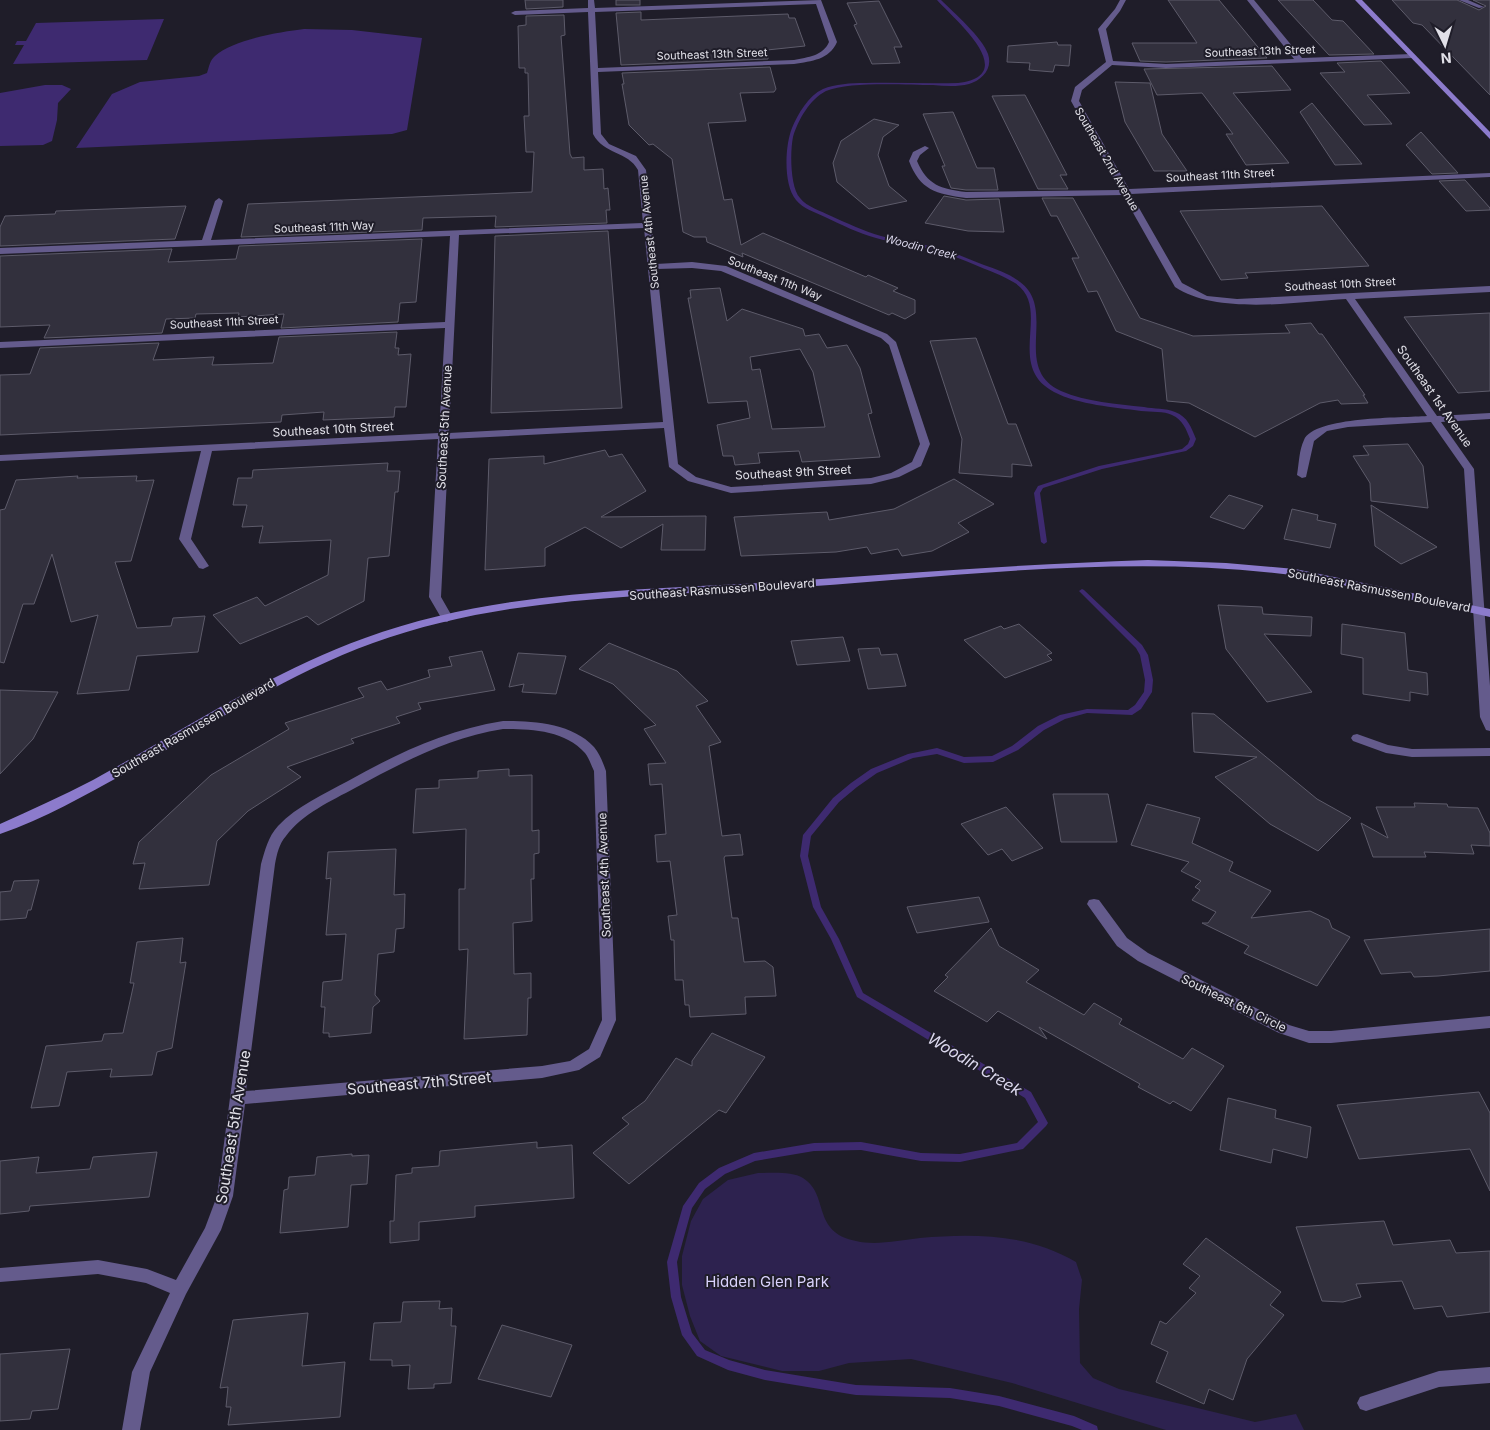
<svg xmlns="http://www.w3.org/2000/svg" width="1490" height="1430" font-family="Inter,sans-serif">
<style>
.green{fill:#2d224f}
.water{fill:#3e2a70}
.lines{fill:none;stroke-linecap:round;stroke-linejoin:round}
.stream{fill:#3e2a70;fill-rule:evenodd}
.building{fill:#32303d;stroke:#5d5b6a;fill-rule:evenodd}
.street{fill:#645b8c;fill-rule:evenodd}
.secondary{fill:#8c7bcc;fill-rule:evenodd}
.labels{text-anchor:middle;dominant-baseline:central;stroke-width:4;stroke-linejoin:round;paint-order:stroke}
.far-street-label{font-size:11px;fill:#e1e0e8;stroke:#1f1d29}
.far-water-label{font-size:11px;font-style:italic;fill:#dbd8ed;stroke:#1f1d29}
.street-label{font-size:12px;fill:#e1e0e8;stroke:#1f1d29}
.near-street-label{font-size:15px;fill:#e1e0e8;stroke:#1f1d29}
.near-park-label{font-size:15px;fill:#d9d2fc;stroke:#1f1d29}
.near-water-label{font-size:16px;font-style:italic;fill:#dbd8ed;stroke:#1f1d29}
</style>
<rect width="100%" height="100%" fill="#1f1d29"/>
<path class="green" d="M758,1173C771,1173 792,1171 803,1178C830,1195 811,1232 856,1241C876,1246 900,1240 920,1238C974,1233 1029,1234 1076,1262L1082,1280L1079,1309L1080,1363L1093,1378L1119,1389L1255,1422L1296,1414L1304,1430H1166L1012,1383L911,1359L849,1363L819,1371H782L721,1356L700,1341L690,1316L682,1285V1256L691,1221L703,1199L728,1180Z"/>
<g class="water">
<path d="M164,19L147,60L13,64L24,45H15L17,41H26L36,23Z"/>
<path d="M304,29L352,30L422,38L407,130L392,134L76,148L112,94L140,82L199,76L207,73C209,67 210,60 215,56C234,39 280,32 304,29Z"/>
<path d="M45,85H62L71,89L58,103L57,120L52,141L43,145L0,146V93Z"/>
</g>
<g class="lines">
<g class="stream">
<path d="M937,0H941C954,13 982,37 988,54C993,69 982,80 969,84C957,87 945,86 933,85C907,85 849,81 826,91C810,99 798,120 793,137C790,152 790,187 800,198C807,207 821,211 831,216C847,223 863,231 881,236C899,241 919,243 938,248C954,252 968,259 984,265C996,269 1010,274 1020,282C1058,310 1011,368 1061,391C1086,402 1117,404 1144,407C1154,409 1166,408 1175,412C1188,417 1191,427 1196,439L1193,446L1186,451L1102,469L1043,488L1040,493L1047,542L1044,544L1041,542L1034,493L1038,486L1099,466L1182,449L1188,444L1190,439C1186,429 1183,420 1172,415C1164,411 1151,412 1141,411C1114,407 1079,405 1054,392C1004,366 1053,308 1015,283C1002,275 987,270 973,264C958,258 944,252 929,249C911,245 893,243 876,238C858,233 842,225 825,217C815,212 803,209 796,200C783,185 785,145 792,128C798,114 808,96 823,89C835,84 851,83 865,83C896,82 927,84 958,83C1022,75 954,19 937,0Z"/>
<path d="M1082,589L1084,590L1142,645L1148,655L1153,680L1152,692L1141,709L1132,715L1087,713L1065,719L1044,730L1018,750L993,762L964,763L937,754L913,758L877,773L857,787L839,802L811,836L808,856L821,907L839,939L863,993L1031,1092L1048,1123L1046,1126L1023,1149L960,1162L921,1161L861,1150L814,1151L755,1161L725,1174L705,1189L692,1208L677,1262L681,1297L692,1333L705,1350L729,1360L765,1370L856,1385L950,1388L999,1396L1074,1416L1097,1426L1098,1430H1082L1072,1426L999,1406L950,1398L856,1395L765,1380L728,1370L697,1356L682,1335L671,1297L667,1262L683,1206L699,1183L719,1168L754,1153L814,1143L861,1142L921,1153L960,1154L1017,1143L1038,1122L1025,1098L857,997L831,939L813,907L800,856L803,835L833,798L851,783L871,769L908,754L937,748L964,757L992,756L1012,746L1038,726L1060,715L1087,709L1128,710L1135,705L1144,692L1145,680L1140,655L1136,648L1079,591Z"/>
</g>
</g>
<g class="building">
<path d="M525,0H563V7L526,9Z"/>
<rect x="616" y="0" width="24" height="5"/>
<path d="M1168,0H1219L1267,58L1166,62L1140,61L1132,43H1197Z"/>
<path d="M1278,0H1313L1332,20L1343,21L1374,54L1329,55Z"/>
<path d="M1392,0H1457L1479,10L1486,6L1473,0H1490V95L1422,25L1413,23Z"/>
<path d="M879,1L902,47H894L900,63L872,64L854,25L857,24L847,3Z"/>
<path d="M641,12V20L788,14L789,18H795L805,46L767,50L768,59L621,65L616,13Z"/>
<path d="M564,15L565,35L561,36L570,154L572,158L584,157V170L603,169L604,189L608,188L610,210H606L607,223L495,227L496,216L423,218L422,230L241,237L248,204L532,192L534,152H526L524,116H529L528,73H525V68H519L518,26L526,25V16Z"/>
<path d="M1057,42L1058,45H1071L1069,66L1055,65L1053,72L1029,70L1030,63L1007,62L1008,46Z"/>
<path d="M1381,61L1410,93L1367,95L1392,124L1364,125L1320,73L1345,72L1337,63Z"/>
<path d="M1272,66L1291,90L1233,93L1289,163L1246,165L1226,134H1233L1202,93L1157,95L1144,69Z"/>
<path d="M770,67L776,89L774,92L740,93L746,121L708,123L724,200L732,199L741,245L763,233L866,277L868,275L898,288L893,291L915,300V313L905,319L892,313L889,315L742,253L743,257L707,242L706,237H694L683,232L672,159L653,144L649,145L629,125L622,84H624L622,73Z"/>
<path d="M1115,82L1150,83L1162,134L1187,171H1154L1125,122Z"/>
<path d="M1025,95L1067,175H1060L1068,189H1038L992,96Z"/>
<path d="M1312,103L1362,164L1335,165L1300,112Z"/>
<path d="M953,112L977,168H994L998,190H966L951,188L942,166H945L923,114Z"/>
<path d="M874,119L899,125L883,137L878,155L889,186L907,201L869,209L837,182L833,163L841,141Z"/>
<path d="M1421,132L1458,173L1432,174L1406,145Z"/>
<path d="M1465,180L1490,208V210L1466,211L1439,181Z"/>
<path d="M944,196L966,200L999,199L1004,232L968,231L925,223Z"/>
<path d="M1042,198H1073L1140,318L1193,336L1290,333L1285,325L1311,323L1319,334H1322L1365,395H1363L1368,403L1341,404L1338,400L1320,403L1255,437L1189,403L1167,401L1162,349L1116,331L1097,291L1088,292L1072,258H1079L1057,216H1051Z"/>
<path d="M186,206L175,239L0,246V227L5,216L55,214L56,211Z"/>
<path d="M1322,206L1369,266L1245,273L1248,278L1221,280L1180,211Z"/>
<path d="M608,231L622,408L491,413L495,236Z"/>
<path d="M422,239L416,302L400,303L398,322L281,328L284,314L238,317L239,313L196,314L195,318L166,319L162,333L44,338L50,325L0,327V256L172,249L168,262L236,259L239,246Z"/>
<path d="M720,288L727,321L742,309L803,329L805,336L819,334L827,348L847,345L860,368L872,413L868,414L880,457L802,462L799,451L758,453L760,463L735,465L733,456H723L717,425L750,418L747,401L708,403L688,298H691L690,290ZM800,349L813,372L825,427L772,429L760,369L752,370L750,357Z"/>
<path d="M1490,313V391L1458,393L1404,317Z"/>
<path d="M397,332L395,348H399L398,355L411,354L406,407H395L394,417L323,420L324,412L282,415L281,422L0,435V375L30,374L40,348L159,343L153,360L214,357L212,365L273,363L279,337Z"/>
<path d="M976,338L1008,424H1016L1032,466L1012,464V477L959,473L962,439L930,341Z"/>
<path d="M1408,444L1423,466L1428,508L1371,501L1370,483L1353,456L1369,455L1363,446Z"/>
<path d="M605,450L609,457L622,454L646,491L601,517L706,516L705,550H661L663,524L621,548L585,527L545,548V566L485,570L489,459L544,456V464Z"/>
<path d="M388,463L387,471H400L398,492H395L389,556L368,558L364,601L318,625L307,616L240,644L213,615L257,597L265,606L328,575L331,540L259,543L263,526L242,527L247,505H233L238,478H252L253,470Z"/>
<path d="M78,476L77,478L137,476L136,481L154,480L131,561L115,562L137,628L171,626L173,618L205,616L198,652L137,656L129,690L77,694L98,615L71,622L52,554L34,604H23L4,663L0,662V510L5,509L16,480Z"/>
<path d="M954,479L994,504L958,523L969,532L932,551L902,556L898,549L871,554L867,547L836,552L741,556L734,517L827,512L829,520L894,509Z"/>
<path d="M1229,495L1263,506L1244,529L1210,517Z"/>
<path d="M1371,505L1437,547L1401,564L1375,546Z"/>
<path d="M1292,509L1318,515L1317,520L1336,524L1330,548L1284,539Z"/>
<path d="M1218,605L1262,607L1263,614L1312,617L1311,636L1264,634L1312,692L1267,702L1226,649Z"/>
<path d="M1019,624L1052,653L1047,655L1052,660L1005,678L964,640L1001,626L1004,629Z"/>
<path d="M1342,624L1405,633L1408,670L1427,673L1428,695L1410,692V701L1363,694V658L1341,654Z"/>
<path d="M843,637L850,661L797,665L791,641Z"/>
<path d="M609,643L677,671L708,701L696,706L721,742L709,746L722,836L740,834L743,855L725,856L724,858L732,918H738L744,962L765,961L773,967L776,996L745,997L746,1014L690,1017L689,1005H685L683,980H675L674,940H671L668,916L677,915L670,861L657,862L655,835L666,834L662,784L650,785L648,764L666,763L644,729L656,725L613,684L579,669Z"/>
<path d="M879,648L881,655L897,654L906,686L868,689L858,649Z"/>
<path d="M482,651L495,690L418,703L421,709L396,717L400,723L351,739L354,743L287,767L301,777L248,811L217,841L209,885L139,889L145,863L133,864L139,842L211,775L289,729L285,723L364,697L358,688L381,681L387,690L430,677L428,670L452,666L449,657Z"/>
<path d="M518,653L566,656L556,694L522,692L524,684L509,687Z"/>
<path d="M0,690L58,692L33,739L0,774Z"/>
<path d="M1192,713L1214,714L1317,799L1351,818L1318,851L1270,824L1215,777L1257,757L1194,752Z"/>
<path d="M509,769V776L532,775V831L539,830V853L534,854V879H531L532,921L513,923L514,974L531,973V998H528L527,1035L464,1039L468,949L459,950V889H465L466,829L413,833L416,789L439,788V780L478,778V771Z"/>
<path d="M1053,794H1108L1117,842H1061Z"/>
<path d="M1414,803L1447,804L1448,807L1478,808L1490,833V846L1471,845L1474,854L1424,852L1426,857H1373L1361,823L1388,838L1376,807H1415Z"/>
<path d="M1147,804L1200,818L1192,843L1233,862L1229,871L1271,891L1251,918L1310,911L1329,920L1332,928L1350,937L1317,986L1244,953L1249,946L1202,923H1208L1216,912L1192,900L1200,890L1195,887L1201,881L1181,871L1189,862L1131,845Z"/>
<path d="M1006,807L1043,848L1012,861L1002,849L988,855L961,824Z"/>
<path d="M396,849L394,895L405,894L404,928L396,929L394,952L378,954L375,995L380,1001L373,1007L371,1033L329,1037V1033H323L325,1007H321L323,982L342,980L346,934L326,935L331,878L326,879L328,852Z"/>
<path d="M39,880L31,910H28L26,918L0,920V892L11,891L14,881Z"/>
<path d="M979,897L989,922L917,933L907,907Z"/>
<path d="M991,928L999,946L1039,970L1026,982L1084,1015L1094,1003L1122,1019L1119,1024L1183,1059L1192,1048L1224,1066L1191,1111L1173,1101L1170,1104L1138,1087L1140,1084L1039,1027L1047,1039L998,1011L987,1022L934,991L948,977L945,975Z"/>
<path d="M1490,929V971L1438,976L1414,977L1411,972L1381,974L1364,940Z"/>
<path d="M183,938L180,963L186,962L172,1048L157,1052L152,1075L110,1077L112,1069L67,1072L59,1106L31,1108L46,1046L102,1041L104,1034L123,1033L134,983H130L137,942Z"/>
<path d="M712,1033L765,1057L726,1113L719,1110L629,1184L593,1153L629,1124L622,1118L645,1101L676,1058L692,1066V1061Z"/>
<path d="M1479,1092L1490,1113V1191L1470,1149L1359,1159L1337,1105Z"/>
<path d="M1228,1098L1276,1110L1275,1118L1311,1127L1307,1158L1273,1149L1271,1163L1220,1150Z"/>
<path d="M537,1142V1148L572,1145L574,1198L475,1206V1217L419,1222V1240L390,1243V1221H394L396,1175L412,1173V1168L439,1166L440,1151Z"/>
<path d="M157,1152L149,1197L30,1206L29,1211L0,1214V1161L39,1157L36,1173L90,1169L93,1157Z"/>
<path d="M352,1154V1156L369,1155L367,1184L351,1185L348,1227L280,1233L284,1190L288,1189L289,1177L315,1175L317,1157Z"/>
<path d="M1384,1221L1393,1245L1450,1240L1456,1253L1490,1251V1312L1447,1317L1442,1306L1414,1309L1402,1281L1356,1284L1361,1297L1343,1302L1322,1301L1296,1227Z"/>
<path d="M1206,1238L1281,1292L1270,1305L1284,1315L1247,1359L1233,1400L1209,1389L1204,1404L1156,1382L1168,1352L1151,1344L1160,1321L1166,1324L1196,1293L1189,1288L1200,1276L1183,1264Z"/>
<path d="M440,1301L439,1309L452,1308L451,1326H456L451,1383L434,1384V1388L408,1389L410,1365L392,1366V1360H370L374,1323L401,1322L403,1302Z"/>
<path d="M308,1313L302,1366L345,1362L340,1417L228,1425L231,1407H226L228,1387L220,1388L233,1320Z"/>
<path d="M502,1325L572,1345L551,1397L478,1379Z"/>
<path d="M70,1349L58,1409L32,1411L30,1419L0,1421V1354Z"/>
</g>
<g class="lines">
<g class="street">
<path d="M588,0H594L595,8L821,0L837,42C829,60 812,61 794,64L598,72L601,134L609,144L636,156L646,170L656,264L692,262L726,266L887,334L896,342L930,444L921,466L899,477L871,484L731,493L688,481L669,467L664,428L449,439L441,597L453,618L447,622L443,621L429,597L438,439L212,451L191,539L209,566L203,569L199,568L179,539L201,451L0,461V455L439,433L445,328L0,348V342L445,322L450,236L0,254V248L202,240L215,201L219,198L223,201L211,240L643,223L638,170C628,151 604,155 593,134L588,12L515,15L511,13L515,11L588,8ZM816,4L829,42C823,56 808,57 794,60L598,68L595,12ZM644,228L663,422L449,433L459,235ZM692,268L721,271L881,338L889,345L892,354L920,444L912,462L891,473L871,478L731,487L696,477L678,464L657,269Z"/>
<path d="M1120,0H1126L1120,11L1106,29L1113,61L1166,64L1294,59L1247,0H1254L1302,58L1412,54L1416,56L1412,58L1166,68L1112,65L1082,90L1079,101L1129,189L1490,173V177L1131,194L1182,283L1207,296L1237,299L1490,286V292L1355,299L1437,416L1490,413V419L1441,422L1474,469L1490,686V731L1486,730L1480,717L1464,469L1431,422L1348,427L1327,431L1314,441L1306,477L1302,478L1297,475C1299,464 1299,450 1304,440C1314,416 1403,418 1427,416L1346,299C1296,302 1217,315 1175,287L1123,195L966,198C936,194 920,190 909,161L913,152L925,146L929,148L920,155L917,161C927,185 941,189 966,192L1120,190L1071,101L1075,87L1106,62L1098,29L1115,9Z"/>
<path d="M1459,0H1468L1484,7L1479,8Z"/>
<path d="M503,721C533,721 572,723 594,747C600,754 603,763 606,771L616,1020L600,1057L579,1070L542,1078L245,1104L233,1196L221,1230L186,1294L150,1372L140,1430H122L132,1372L170,1293L146,1283L98,1274L0,1282V1268L98,1260L147,1269L176,1280L205,1228L217,1196L261,864C265,850 268,837 278,826C297,806 324,794 348,781C398,753 446,730 503,721ZM503,729C530,729 565,730 585,753C589,758 591,765 594,771L602,1020L589,1049L570,1061L542,1066L246,1091L275,864C277,854 279,844 286,836C302,814 331,801 355,788C403,762 448,738 503,729Z"/>
<path d="M1357,734L1388,745L1412,749L1490,748V756L1412,757L1386,753L1353,741L1351,738L1353,735Z"/>
<path d="M1094,899L1099,900L1127,938L1148,953L1289,1025L1309,1031H1331L1490,1016V1028L1331,1043H1309L1279,1033L1138,961L1117,946L1087,904L1089,900Z"/>
<path d="M1490,1367V1383L1439,1387L1366,1411L1360,1409L1357,1403L1360,1397L1439,1371Z"/>
</g>
<g class="secondary">
<path d="M1355,0H1362L1490,132V139Z"/>
<path d="M1148,560L1226,563L1295,569L1490,609V617C1447,607 1404,598 1361,589C1338,585 1315,578 1292,575C1120,553 945,578 772,589C639,596 500,597 373,643C285,675 207,727 126,773C85,795 44,819 0,834V824C31,810 62,796 93,780C182,731 268,673 365,638C496,590 638,590 775,582C899,574 1023,564 1148,560Z"/>
</g>
</g>
<g class="labels">
<g class="far-street-label">
<text transform="translate(1260 51) rotate(-2)">Southeast 13th Street</text>
<text transform="translate(712 54) rotate(-2)">Southeast 13th Street</text>
<text transform="translate(1107 159) rotate(60)">Southeast 2nd Avenue</text>
<text transform="translate(1220 175) rotate(-3)">Southeast 11th Street</text>
<text transform="translate(324 227) rotate(-2)">Southeast 11th Way</text>
<text transform="translate(649 232) rotate(-96)">Southeast 4th Avenue</text>
<text transform="translate(775 278) rotate(22)">Southeast 11th Way</text>
<text transform="translate(1340 284) rotate(-3)">Southeast 10th Street</text>
<text transform="translate(224 322) rotate(-3)">Southeast 11th Street</text>
</g>
<g class="far-water-label">
<text transform="translate(921 247) rotate(14)">Woodin Creek</text>
</g>
<g class="street-label">
<text transform="translate(1435 396) rotate(55)">Southeast 1st Avenue</text>
<text transform="translate(444 427) rotate(-87)">Southeast 5th Avenue</text>
<text transform="translate(333 429) rotate(-3)">Southeast 10th Street</text>
<text transform="translate(793 472) rotate(-3)">Southeast 9th Street</text>
<text transform="translate(722 589) rotate(-4)">Southeast Rasmussen Boulevard</text>
<text transform="translate(1379 590) rotate(11)">Southeast Rasmussen Boulevard</text>
<text transform="translate(193 728) rotate(-30)">Southeast Rasmussen Boulevard</text>
<text transform="translate(604 875) rotate(-92)">Southeast 4th Avenue</text>
<text transform="translate(1234 1003) rotate(26)">Southeast 6th Circle</text>
</g>
<g class="near-street-label">
<text transform="translate(419 1083) rotate(-5)">Southeast 7th Street</text>
<text transform="translate(233 1127) rotate(-81)">Southeast 5th Avenue</text>
</g>
<g class="near-park-label">
<text x="767" y="1281">Hidden Glen Park</text>
</g>
<g class="near-water-label">
<text transform="translate(975 1064) rotate(31)">Woodin Creek</text>
</g>
</g>
<g transform="translate(1445 45) rotate(175)" stroke="#1f1d29" stroke-width="4" paint-order="stroke">
<path d="M0-4L9 19L0 12L-9 19Z" fill="#e1e0e8"/>
<text y="-8" font-size="14" font-weight="bold" text-anchor="middle" fill="#e1e0e8">N</text>
</g>
</svg>
